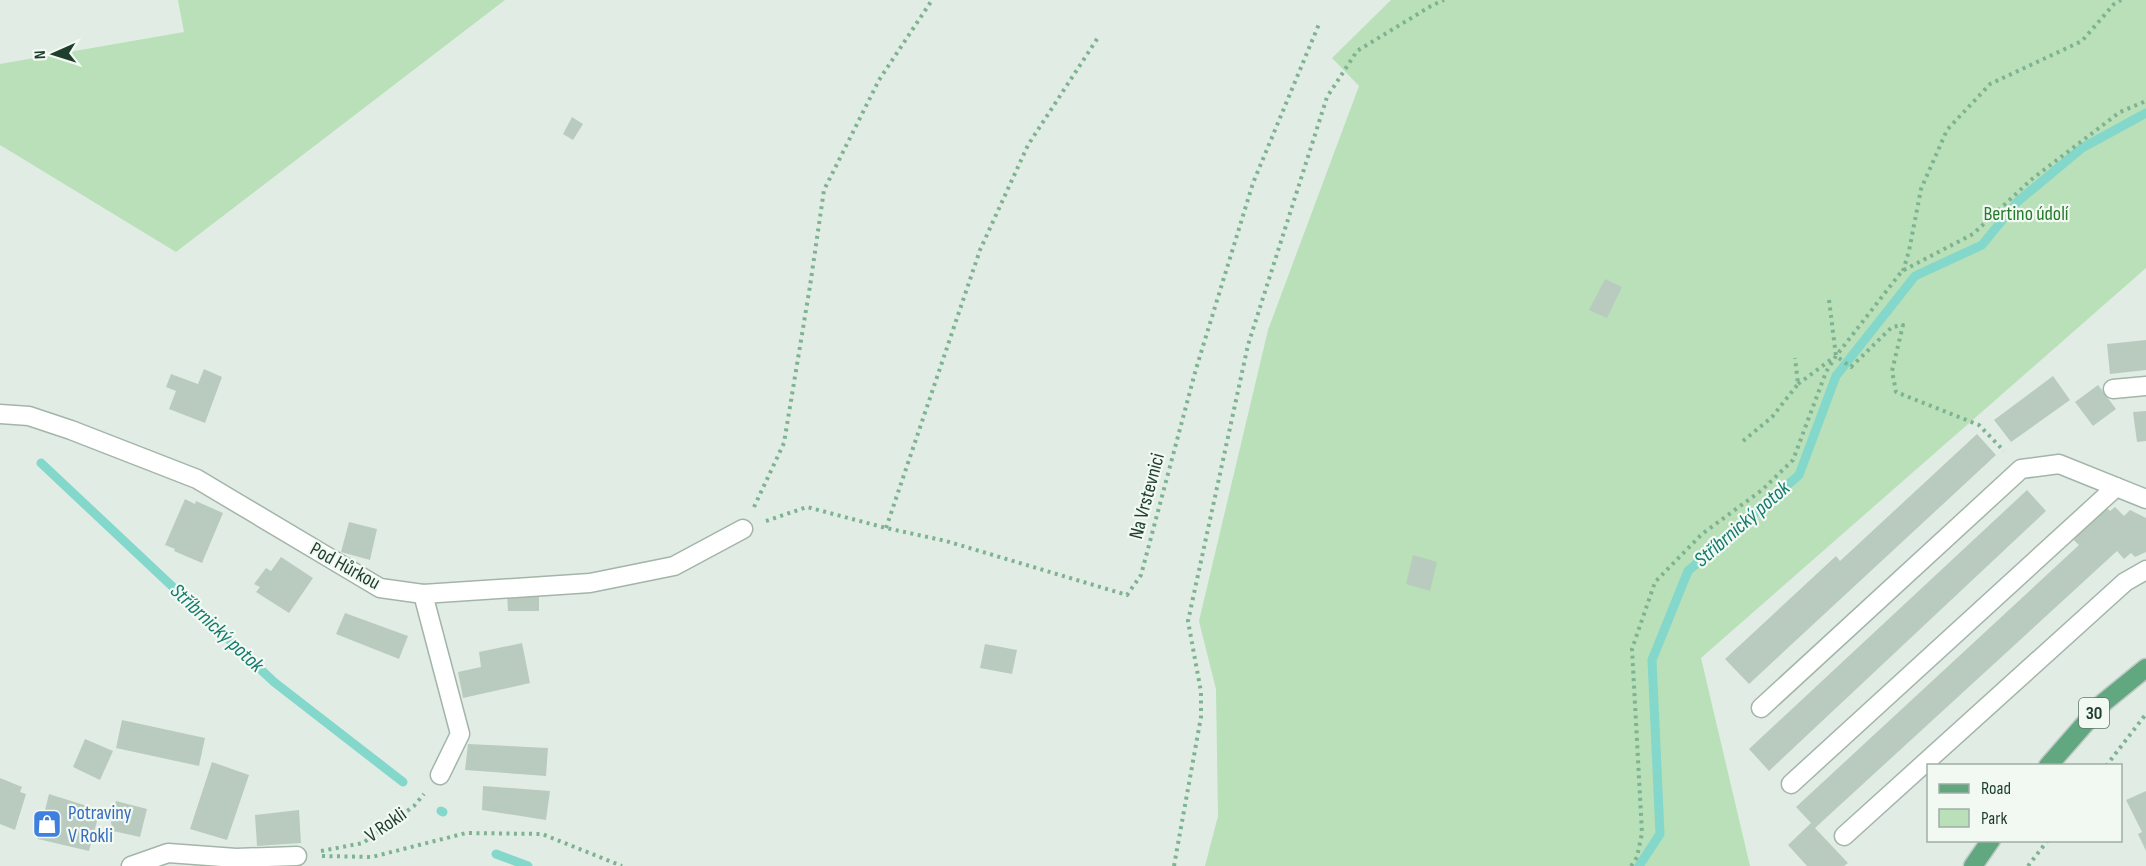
<svg xmlns="http://www.w3.org/2000/svg" width="2146" height="866" font-family="'Sofia Sans Condensed',sans-serif">
<style>
.green{fill:#b9e0b8}
.lines{fill:none;stroke-linecap:round;stroke-linejoin:round}
.stream{stroke:#83d7cb;stroke-width:9}
.building{fill:#b9cbbe}
.minor-casing{stroke:#a3b5a9;stroke-width:21}
.major-casing{stroke:#c0c9c4;stroke-width:21}
.path{stroke:#7eb392;stroke-width:4;stroke-dasharray:3 4.5;stroke-linecap:butt}
.minor{stroke:#fff;stroke-width:18}
.major{stroke:#61a77f;stroke-width:18}
.labels{text-anchor:middle;dominant-baseline:central;stroke-width:4.5;stroke-linejoin:round;paint-order:stroke}
.shield{fill:#f2f9f3;stroke:#5e7768;stroke-width:1.5}
.shield-label{font-size:18px;font-weight:bold;fill:#1f3f2d}
.park-label{font-size:20px;fill:#267a2d;stroke:#f2f9f3}
.street-label{font-size:20px;fill:#1f3f2d;stroke:#f2f9f3}
.shop-label{font-size:20px;fill:#366cbe;stroke:#f2f9f3;text-anchor:start}
.water-label{font-size:21px;font-style:italic;fill:#147b6d;stroke:#f2f9f3}
</style>
<rect width="100%" height="100%" fill="#e1ede4"/>
<g class="green">
<path d="M178,0H505L176,252L0,145V64L184,32Z"/>
<path d="M1391,0H2146V268L1701,658L1750,866H1205L1218,816L1216,689L1199,621L1268,330L1359,86L1332,58Z"/>
</g>
<g class="lines">
<g class="stream">
<path d="M41,463L274,682L403,782"/>
<path d="M441,811L443,812"/>
<path d="M496,854L528,866"/>
<path d="M1639,866L1660,834L1652,660L1688,571L1799,475L1836,376L1915,276L1982,245L2017,202L2082,148L2146,113"/>
</g>
</g>
<g class="building">
<path d="M572,117L583,124L573,140L563,134Z"/>
<path d="M1605,279L1622,287L1607,318L1589,310Z"/>
<path d="M2146,340V370L2110,374L2107,344Z"/>
<path d="M204,369L222,377L205,423L169,409L176,391L166,387L171,374L198,384Z"/>
<path d="M2053,376L2070,400L2011,442L1994,420Z"/>
<path d="M2098,385L2116,409L2093,426L2075,402Z"/>
<path d="M2146,411V441L2137,442L2133,412Z"/>
<path d="M1977,434L1996,455L1749,684L1725,659L1836,556L1840,561Z"/>
<path d="M2027,490L2046,511L1769,771L1749,749Z"/>
<path d="M185,499L195,504L196,501L223,513L202,563L174,551L175,549L165,545Z"/>
<path d="M2115,507L2124,516L2130,510L2146,518V552L2135,557L2131,553L2124,559L2117,551L1815,828L1848,863L1844,866H1807L1788,845L1811,823L1796,807L2079,545L2068,535L2091,514L2096,519L2107,508L2110,511Z"/>
<path d="M349,522L377,529L370,560L341,552Z"/>
<path d="M1413,555L1437,562L1430,591L1406,584Z"/>
<path d="M281,557L313,578L289,613L256,592L260,587L254,584L266,568L271,571Z"/>
<path d="M539,593V611H508L507,594Z"/>
<path d="M345,613L408,636L399,659L336,634Z"/>
<path d="M522,643L530,683L463,698L458,672L481,667L479,652Z"/>
<path d="M985,644L1017,650L1012,674L980,668Z"/>
<path d="M122,720L205,738L199,766L116,748Z"/>
<path d="M85,739L113,751L100,780L73,767Z"/>
<path d="M468,744L548,748L546,776L465,770Z"/>
<path d="M212,762L249,775L227,840L190,829Z"/>
<path d="M0,778L22,787L20,792L26,794L15,830L0,824Z"/>
<path d="M483,786L550,791L546,820L482,810Z"/>
<path d="M2146,791V851L2138,834L2142,832L2126,800Z"/>
<path d="M49,794L100,810L89,851L38,839Z"/>
<path d="M116,801L147,809L140,837L113,831L111,823Z"/>
<path d="M299,810L301,843L257,846L255,815Z"/>
</g>
<g class="lines">
<g class="minor-casing">
<g id="minor">
<path d="M2113,389L2146,386"/>
<path d="M0,414L29,416L71,430L197,479L380,588L423,594L590,583L674,566L743,529"/>
<path d="M423,594L460,734L440,775"/>
<path d="M1761,708L2021,469L2059,464L2146,499"/>
<path d="M1791,784L2116,487"/>
<path d="M1844,836L2125,582L2146,570"/>
<path d="M131,866L168,853L236,858L297,856"/>
</g>
</g>
<g class="major-casing">
<g id="major">
<path d="M2048,766L2103,703L2146,668"/>
<path d="M1973,866L1991,840"/>
</g>
</g>
<g class="path">
<path d="M1903,271L1909,251L1921,189L1947,130L1990,84L2082,41L2114,4L2121,0"/>
<path d="M1829,300L1836,356L1851,367L1892,327L1903,325L1892,371L1896,392L1979,425L2004,451"/>
<path d="M1798,384L1833,358"/>
<path d="M1743,441L1772,417L1798,384L1795,358"/>
<path d="M754,507L784,443L810,286L824,190L879,80L932,0"/>
<path d="M766,521L807,507L886,528L946,541L1127,595L1141,575L1196,369L1253,183L1319,24"/>
<path d="M886,528L980,250L1028,145L1099,36"/>
<path d="M2106,766L2146,714"/>
<path d="M321,851L363,843L414,806L424,794"/>
<path d="M322,856L372,857L466,833L542,834L622,866"/>
<path d="M1174,866L1201,717V692L1188,621L1248,345L1327,97L1357,51L1431,6L1444,0"/>
<path d="M1631,866L1637,857L1642,833L1632,649L1655,582L1702,534L1762,490L1793,460L1826,372L1836,356L1902,271L1973,234L2032,179L2120,112L2146,101"/>
<path d="M2028,866L2048,840"/>
</g>
<use href="#minor" class="minor"/>
<use href="#major" class="major"/>
</g>
<defs>
<g id="shop-square" transform="scale(1.5)"><rect x="-9" y="-9" width="18" height="18" rx="4" fill="#3f7fe0" stroke="#f2f9f3"/><path d="M-5-2.5h2.3a2.7 3.5 0 0 1 5.4 0H5L5.5 6h-11ZM-1.5-2.5h3a1.5 2.3 0 0 0-3 0Z" fill="#fff"/></g>
</defs>
<g fill-rule="evenodd">
<use href="#shop-square" x="47" y="824"/>
</g>
<g class="labels">
<rect class="shield" x="2079" y="698" width="30" height="30" rx="4.5"/>
<g class="shield-label">
<text x="2094" y="713">30</text>
</g>
<g class="park-label">
<text x="2026" y="214">Bertino údolí</text>
</g>
<g class="street-label">
<text transform="translate(1147 496) rotate(-75)">Na Vrstevnici</text>
<text transform="translate(345 566) rotate(29)">Pod Hůrkou</text>
<text transform="translate(386 825) rotate(-35)">V Rokli</text>
</g>
<g class="shop-label">
<text x="68" y="813">Potraviny<tspan x="68" dy="23">V Rokli</tspan></text>
</g>
<g class="water-label">
<text transform="translate(1742 524) rotate(-41)">Stříbrnický potok</text>
<text transform="translate(217 628) rotate(43)">Stříbrnický potok</text>
</g>
</g>
<rect x="1927" y="764" width="195" height="78" fill="#f2f9f3" stroke="#9eafa4" stroke-width="1.5"/>
<rect x="1939" y="784" width="30" height="9" fill="#61a77f" stroke="#9eafa4" stroke-width="1.5"/>
<text x="1981" y="794" font-size="18" fill="#1f3f2d">Road</text>
<rect x="1939" y="809" width="30" height="18" fill="#b9e0b8" stroke="#9eafa4" stroke-width="1.5"/>
<text x="1981" y="824" font-size="18" fill="#1f3f2d">Park</text>
<g transform="translate(54 54) rotate(267)" stroke="#f2f9f3" stroke-width="4.5" paint-order="stroke">
<path d="M0-4.5L10 22L0 15L-10 22Z" fill="#1f3f2d"/>
<text y="-9" font-size="16" font-weight="bold" text-anchor="middle" fill="#1f3f2d">N</text>
</g>
</svg>
